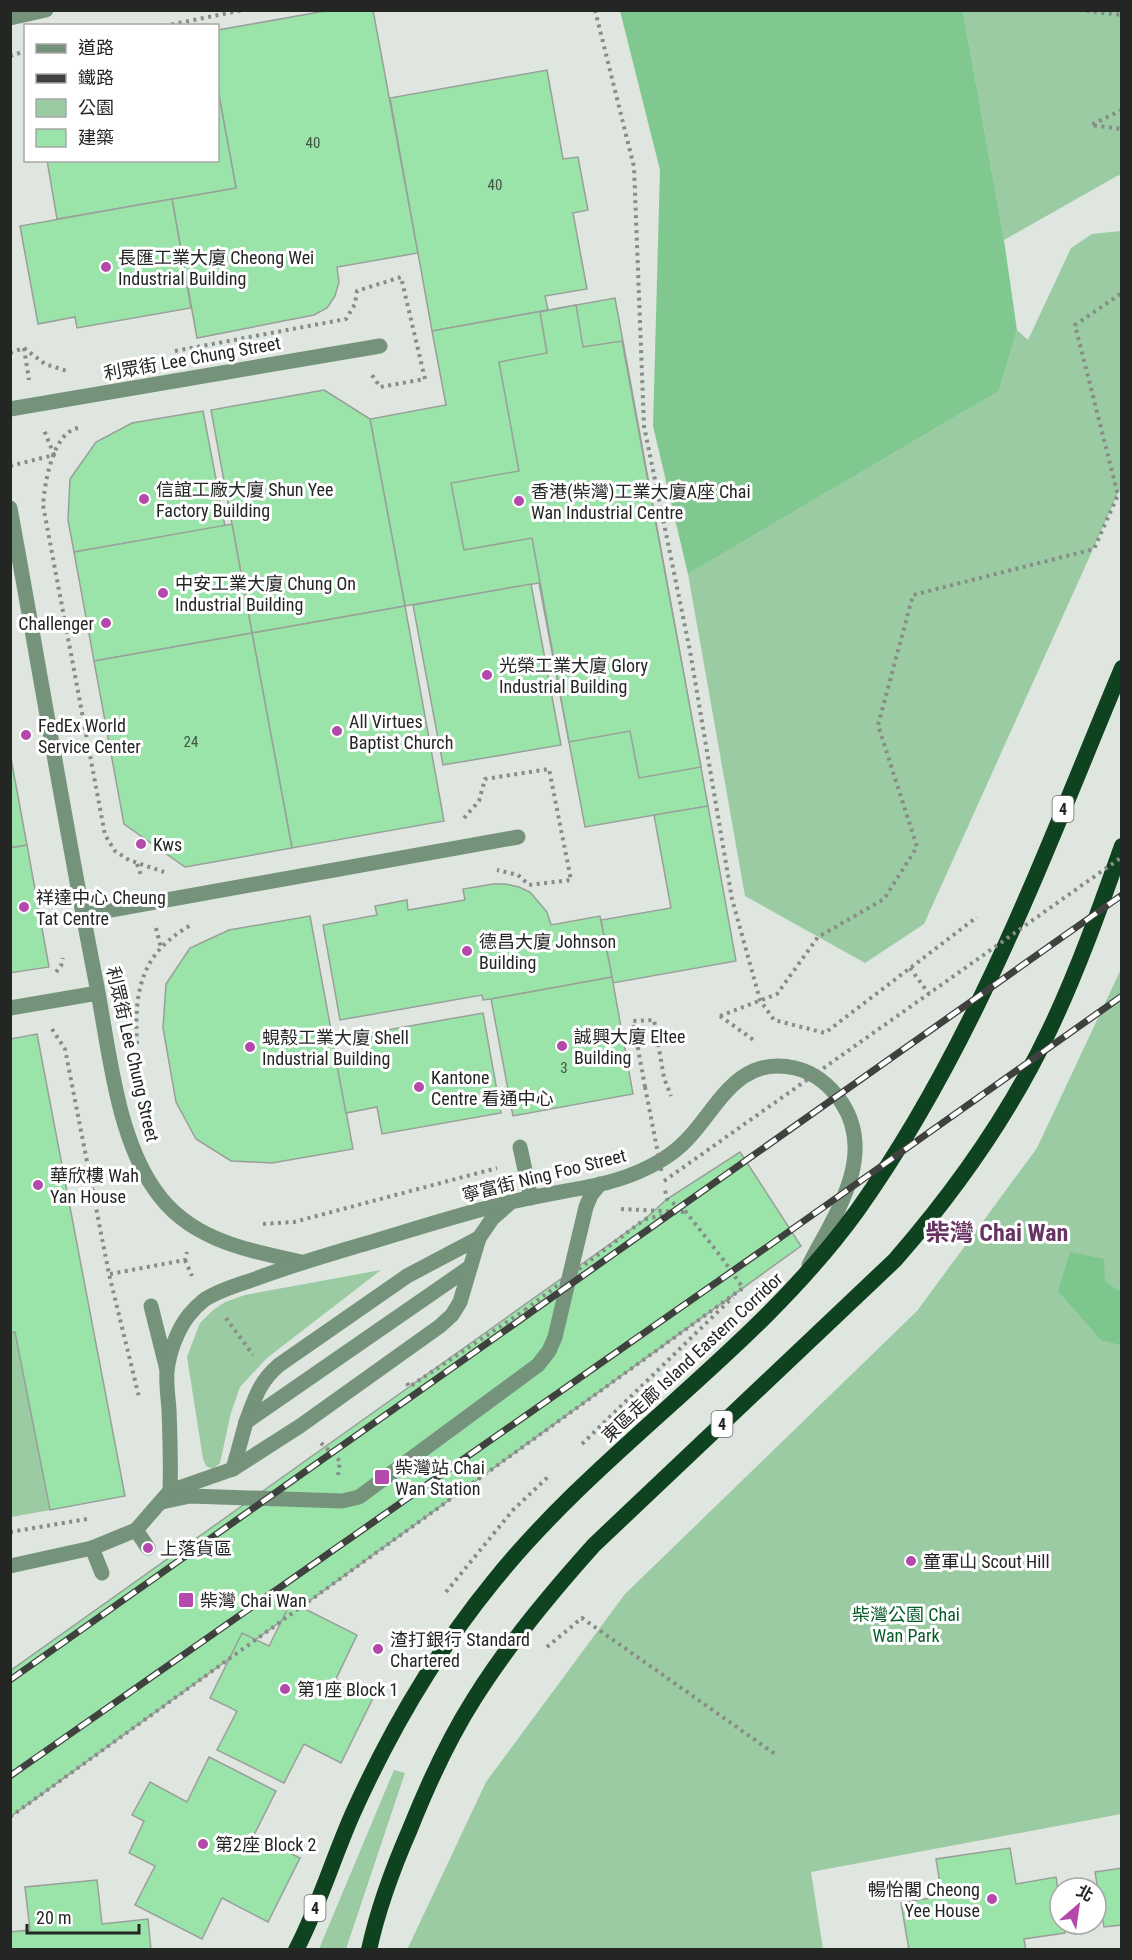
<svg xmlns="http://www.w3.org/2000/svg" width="1132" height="1960" font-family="'Roboto Condensed','Noto Sans TC',sans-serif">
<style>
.green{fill:#9acba3}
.forest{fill:#80c88f}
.water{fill:#7dc68d}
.building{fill:#9ae3a9;stroke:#99a09a;stroke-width:1.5}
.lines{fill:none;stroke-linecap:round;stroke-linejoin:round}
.path{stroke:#878c88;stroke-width:4;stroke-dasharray:3 4.5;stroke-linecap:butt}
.service{stroke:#75937b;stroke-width:15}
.minor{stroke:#75937b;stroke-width:15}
.tertiary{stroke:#75937b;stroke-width:15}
.trunk{stroke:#0f421f;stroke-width:16}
.rail-casing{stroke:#3f413f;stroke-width:7}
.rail{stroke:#fff;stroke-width:4.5;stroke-dasharray:14;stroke-linecap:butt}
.path-bridge{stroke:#878c88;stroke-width:4;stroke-dasharray:3 4.5;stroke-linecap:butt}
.poi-dot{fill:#b249ab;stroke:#fff;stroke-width:2}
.labels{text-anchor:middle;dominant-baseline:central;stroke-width:6;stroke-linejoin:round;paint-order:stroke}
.number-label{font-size:15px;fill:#425545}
.shield{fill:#fff;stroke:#666766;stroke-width:1.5}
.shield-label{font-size:16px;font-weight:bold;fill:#242624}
.poi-label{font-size:18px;fill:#242624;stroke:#fff;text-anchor:start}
.street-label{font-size:18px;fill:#242624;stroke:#fff}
.park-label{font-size:18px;fill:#075c29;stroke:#fff}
.district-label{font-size:24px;font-weight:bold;fill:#673363;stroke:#fff}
</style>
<rect width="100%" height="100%" fill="#dfe6e0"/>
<g class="green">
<path d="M963,11H1121V175L1117,176L1004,240Z"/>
<path d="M1121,231V487L924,924L865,963L745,896L688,574L999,391L1017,330L1028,340L1071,248L1092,234Z"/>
<path d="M1121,969V1814L811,1872L823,1949L407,1950L486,1782L625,1594L917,1311L1037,1148Z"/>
<path d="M381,1270L267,1358L240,1387L231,1413L220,1463L213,1469L206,1466L203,1459L187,1357L200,1323L212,1311L225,1302L245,1295Z"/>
<path d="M15,1332L50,1510L11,1517L10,1333Z"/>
<path d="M394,1770L405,1773L346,1949H319Z"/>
</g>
<path class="forest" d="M620,11H963L1004,240L1017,330L999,391L688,574L653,426L660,170Z"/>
<path class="water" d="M1070,1252L1104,1259L1105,1282L1121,1292V1345L1101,1340L1058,1291Z"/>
<g class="building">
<path d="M331,10H373L418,253L337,267L339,282L335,296L327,308L314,315L197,338L172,199L236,188L218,90V30Z"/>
<path d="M547,70L563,159L578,157L588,210L573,213L587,289L545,296L548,310L432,331L390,98Z"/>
<path d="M218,90L236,188L57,219L47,160H218Z"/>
<path d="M172,199L191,308L77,328L75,317L38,324L20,226Z"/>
<path d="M615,298L708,806L585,827L539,583L405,606L370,419L446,405L432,331Z"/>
<path d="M576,305L583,347L622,341L701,767L639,778L630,731L569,742L532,538L464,550L451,483L519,471L499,362L547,353L540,312Z"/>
<path d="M324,390L370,419L405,606L252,633L211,410Z"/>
<path d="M203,411L225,526L74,552L68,520L70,479L96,442L132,423Z"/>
<path d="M232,524L252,633L94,661L74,552Z"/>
<path d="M531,584L561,745L443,765L413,605Z"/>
<path d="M405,606L444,821L292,848L252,633Z"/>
<path d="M252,633L292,848L185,867L124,824L94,661Z"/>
<path d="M10,753L27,845L10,848Z"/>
<path d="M708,806L736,961L613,983L601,920L671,908L654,815Z"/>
<path d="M27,845L49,967L10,973V848Z"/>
<path d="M493,884H506L519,887L530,892L547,912L551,925L600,916L612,977L491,999L483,1000L482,995L340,1020L323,925L377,915L375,906L407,900L408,910L465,900L463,889Z"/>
<path d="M310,916L353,1149L272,1163L231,1161L196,1139L176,1102L163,1028L166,984L190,948L229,930Z"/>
<path d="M612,977L633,1094L513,1116L491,999Z"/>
<path d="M483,1013L501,1113L382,1134L377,1107L346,1113L337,1066L369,1061L364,1034Z"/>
<path d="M37,1034L125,1496L50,1510L15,1332L10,1333V1039Z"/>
<path d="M740,1152L801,1246L10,1817V1671L645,1219L667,1199Z"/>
<path d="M291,1602L357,1635L336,1679L373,1698L341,1763L304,1744L284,1783L217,1750L237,1711L210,1698L242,1633L269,1646Z"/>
<path d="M209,1757L276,1791L254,1835L300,1858L268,1922L222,1898L202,1939L135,1905L155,1866L129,1853L144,1821L132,1815L150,1782L187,1802Z"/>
<path d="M1010,1848L1016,1884L1056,1877L1060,1902V1924H1064L1065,1933L1024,1939L1026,1950H909L901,1903L942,1896L936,1859Z"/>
<path d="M1122,1868V1925L1104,1927L1095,1872Z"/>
<path d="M97,1880L102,1924L148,1919L151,1950H10V1932L30,1930L25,1887Z"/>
</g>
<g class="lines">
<g class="path">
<path d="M595,10L634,167L644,426L690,651L732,899L760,1000L774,1020L825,1033L977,917"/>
<path d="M1079,10L1122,15"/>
<path d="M164,26L243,10"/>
<path d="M10,56L26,51"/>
<path d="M1122,110L1091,125L1122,129"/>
<path d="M24,348L45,364L67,371"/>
<path d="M175,351L346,319L355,304L357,291L401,277L425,379L380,387L372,375"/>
<path d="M10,353L24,348L29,380"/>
<path d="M78,428C52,433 45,483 43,505L105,835L115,851L129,860L164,872"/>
<path d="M10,466L54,455L44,430"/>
<path d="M464,818L479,801L485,779L549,769L571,880L529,885L518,875L497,870"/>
<path d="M137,864L142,878"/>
<path d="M156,928L161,948"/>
<path d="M910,968L929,994"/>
<path d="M56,972L61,966L63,958"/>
<path d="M720,1016L777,994L818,937L884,899L917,847L878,725L913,595L1094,549L1118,495L1075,325L1122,293"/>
<path d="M720,1016L755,1041"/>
<path d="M52,1029L65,1049L109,1274L139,1397"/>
<path d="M137,1044C134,990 141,952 193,924"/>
<path d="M645,1087L633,1021L654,1020L664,1078L671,1096"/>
<path d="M621,1209L685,1212"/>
<path d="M645,1219L676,1213"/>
<path d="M263,1224L294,1222L497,1168"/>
<path d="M185,1260L192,1276"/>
<path d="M110,1274L185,1260L187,1252"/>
<path d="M226,1318L253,1355"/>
<path d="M407,1383L409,1387L525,1310"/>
<path d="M321,1443L340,1461L338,1475"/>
<path d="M582,1444L733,1297"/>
<path d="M10,1532L87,1519"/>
<path d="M446,1592L513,1510L550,1475"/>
<path d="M547,1647L582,1618L775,1754"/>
<path d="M10,1817L743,1288L722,1258L686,1212L667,1199L665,1190"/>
</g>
<g class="service">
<path d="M10,18L46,10"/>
<path d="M520,1147L531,1198"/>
<path d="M151,1306L167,1370"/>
<path d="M246,1422C255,1398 259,1382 279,1365L407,1276L479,1238"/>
<path d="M233,1469L246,1422L470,1267"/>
<path d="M170,1491L233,1469L300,1426L440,1326L452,1315L460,1302L479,1238L492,1219L511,1202"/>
<path d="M162,1502L190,1496L342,1501L359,1497L538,1365L549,1351L555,1337L586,1207L591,1195L600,1184"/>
<path d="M136,1530L148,1548"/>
<path d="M92,1548L102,1573"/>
</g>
<g class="minor">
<path d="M10,409L380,346"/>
<path d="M10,508C39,666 65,824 96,982C109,1047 116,1135 155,1190C189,1240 247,1250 301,1262"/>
<path d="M83,915L518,837"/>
<path d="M10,1008L98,993"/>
</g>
<path class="tertiary" d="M10,1566L92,1548L136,1530L170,1491C171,1464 170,1437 169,1409C168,1397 166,1383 167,1371C169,1353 177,1330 189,1315C193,1310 199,1304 204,1300C219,1290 238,1285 255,1279C287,1267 320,1257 354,1247C406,1232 458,1214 511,1202C540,1195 569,1191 597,1185C624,1179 650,1169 672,1153C714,1123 729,1053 795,1068C816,1073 830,1085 842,1103C877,1157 834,1216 809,1265"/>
<g class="trunk">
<path d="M296,1950C319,1906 333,1858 353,1813C390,1731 436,1652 493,1582C602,1446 754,1353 857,1211C975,1045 1044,854 1122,668"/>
<path d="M369,1950C378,1908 393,1868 410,1829C428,1784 448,1740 474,1699C509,1643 551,1593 594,1545L895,1260C956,1190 1010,1114 1050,1029C1078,970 1100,908 1122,846"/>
</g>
<g class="rail-casing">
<g id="rail">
<path d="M10,1680L1122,895"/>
<path d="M10,1776L767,1247L1122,996"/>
</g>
</g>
<use href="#rail" class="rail"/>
<g class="path-bridge">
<path d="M645,1087L662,1174"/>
<path d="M664,1181L1122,857"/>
<path d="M525,1310L645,1219"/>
</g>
</g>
<g class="poi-dot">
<circle cx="106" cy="267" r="6"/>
<circle cx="144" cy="499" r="6"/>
<circle cx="519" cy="501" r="6"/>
<circle cx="163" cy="593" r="6"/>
<circle cx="106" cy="623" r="6"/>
<circle cx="487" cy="675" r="6"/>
<circle cx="337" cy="731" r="6"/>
<circle cx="26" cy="735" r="6"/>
<circle cx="141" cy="844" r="6"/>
<circle cx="24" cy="907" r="6"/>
<circle cx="467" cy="951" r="6"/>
<circle cx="562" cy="1046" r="6"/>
<circle cx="250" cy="1047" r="6"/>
<circle cx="419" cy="1087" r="6"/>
<circle cx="38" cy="1185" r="6"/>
<rect x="374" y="1469" width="16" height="16" rx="3"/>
<circle cx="148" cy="1548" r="6"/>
<circle cx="911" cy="1561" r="6"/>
<rect x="178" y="1592" width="16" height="16" rx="3"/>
<circle cx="378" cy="1649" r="6"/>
<circle cx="285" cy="1689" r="6"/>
<circle cx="203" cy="1844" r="6"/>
<circle cx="992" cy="1899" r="6"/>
</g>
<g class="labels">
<g class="number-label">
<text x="313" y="143">40</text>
<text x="495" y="185">40</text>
<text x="191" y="742">24</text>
<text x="564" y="1068">3</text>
</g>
<g class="shield">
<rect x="1052.5" y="796" width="21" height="26" rx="4.5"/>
<rect x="711.5" y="1411" width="21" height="26" rx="4.5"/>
<rect x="304.5" y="1895" width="21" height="26" rx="4.5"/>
</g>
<g class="shield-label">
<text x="1063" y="809">4</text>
<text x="722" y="1424">4</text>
<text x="315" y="1908">4</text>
</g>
<g class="poi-label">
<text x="118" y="257">長匯工業大廈 Cheong Wei<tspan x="118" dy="21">Industrial Building</tspan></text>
<text x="156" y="489">信誼工廠大廈 Shun Yee<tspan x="156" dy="21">Factory Building</tspan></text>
<text x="531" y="491">香港(柴灣)工業大廈A座 Chai<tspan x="531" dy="21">Wan Industrial Centre</tspan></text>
<text x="175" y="583">中安工業大廈 Chung On<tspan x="175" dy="21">Industrial Building</tspan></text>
<text x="94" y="623" text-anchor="end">Challenger</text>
<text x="499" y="665">光榮工業大廈 Glory<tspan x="499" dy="21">Industrial Building</tspan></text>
<text x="349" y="721">All Virtues<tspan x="349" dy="21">Baptist Church</tspan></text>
<text x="38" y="725">FedEx World<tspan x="38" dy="21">Service Center</tspan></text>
<text x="153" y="844">Kws</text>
<text x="36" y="897">祥達中心 Cheung<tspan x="36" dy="21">Tat Centre</tspan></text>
<text x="479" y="941">德昌大廈 Johnson<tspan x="479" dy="21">Building</tspan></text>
<text x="574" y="1036">誠興大廈 Eltee<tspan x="574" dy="21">Building</tspan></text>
<text x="262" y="1037">蜆殼工業大廈 Shell<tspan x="262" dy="21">Industrial Building</tspan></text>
<text x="431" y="1077">Kantone<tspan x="431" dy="21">Centre 看通中心</tspan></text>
<text x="50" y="1175">華欣樓 Wah<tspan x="50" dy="21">Yan House</tspan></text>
<text x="395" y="1467">柴灣站 Chai<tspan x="395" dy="21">Wan Station</tspan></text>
<text x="160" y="1548">上落貨區</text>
<text x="923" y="1561">童軍山 Scout Hill</text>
<text x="200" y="1600">柴灣 Chai Wan</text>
<text x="390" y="1639">渣打銀行 Standard<tspan x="390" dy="21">Chartered</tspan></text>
<text x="297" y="1689">第1座 Block 1</text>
<text x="215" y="1844">第2座 Block 2</text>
<text x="980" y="1889" text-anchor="end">暢怡閣 Cheong<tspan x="980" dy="21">Yee House</tspan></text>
</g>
<g class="street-label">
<text transform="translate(192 358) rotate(-10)">利眾街 Lee Chung Street</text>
<text transform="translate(133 1054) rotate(77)">利眾街 Lee Chung Street</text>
<text transform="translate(544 1175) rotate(-14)">寧富街 Ning Foo Street</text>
<text transform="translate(692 1357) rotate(-43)">東區走廊 Island Eastern Corridor</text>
</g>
<g class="park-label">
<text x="906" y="1614">柴灣公園 Chai<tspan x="906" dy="21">Wan Park</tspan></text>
</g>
<g class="district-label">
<text x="997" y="1233">柴灣 Chai Wan</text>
</g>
</g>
<rect width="1132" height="1960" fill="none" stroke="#242624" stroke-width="24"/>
<rect x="24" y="24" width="195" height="138" fill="#ffffff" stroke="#a7a8a7" stroke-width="1.5"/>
<rect x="36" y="44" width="30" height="9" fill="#75937b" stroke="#a7a8a7" stroke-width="1.5"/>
<text x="78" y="54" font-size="18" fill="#242624">道路</text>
<rect x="36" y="74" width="30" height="9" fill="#3f413f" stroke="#a7a8a7" stroke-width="1.5"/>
<text x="78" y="84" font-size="18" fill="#242624">鐵路</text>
<rect x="36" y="99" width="30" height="18" fill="#9acba3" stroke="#a7a8a7" stroke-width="1.5"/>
<text x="78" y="114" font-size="18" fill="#242624">公園</text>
<rect x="36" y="129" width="30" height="18" fill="#9ae3a9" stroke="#a7a8a7" stroke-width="1.5"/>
<text x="78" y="144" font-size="18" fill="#242624">建築</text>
<g transform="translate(1078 1906) rotate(29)"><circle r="28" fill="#ffffff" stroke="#a7a8a7" stroke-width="1.5"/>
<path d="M0-4.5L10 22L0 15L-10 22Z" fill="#b249ab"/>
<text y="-9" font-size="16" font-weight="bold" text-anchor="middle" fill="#242624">北</text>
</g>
<path d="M27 1924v9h112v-9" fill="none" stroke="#242624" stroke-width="3"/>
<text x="36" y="1924" font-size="18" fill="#242624" stroke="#ffffff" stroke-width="4.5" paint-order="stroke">20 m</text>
</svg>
